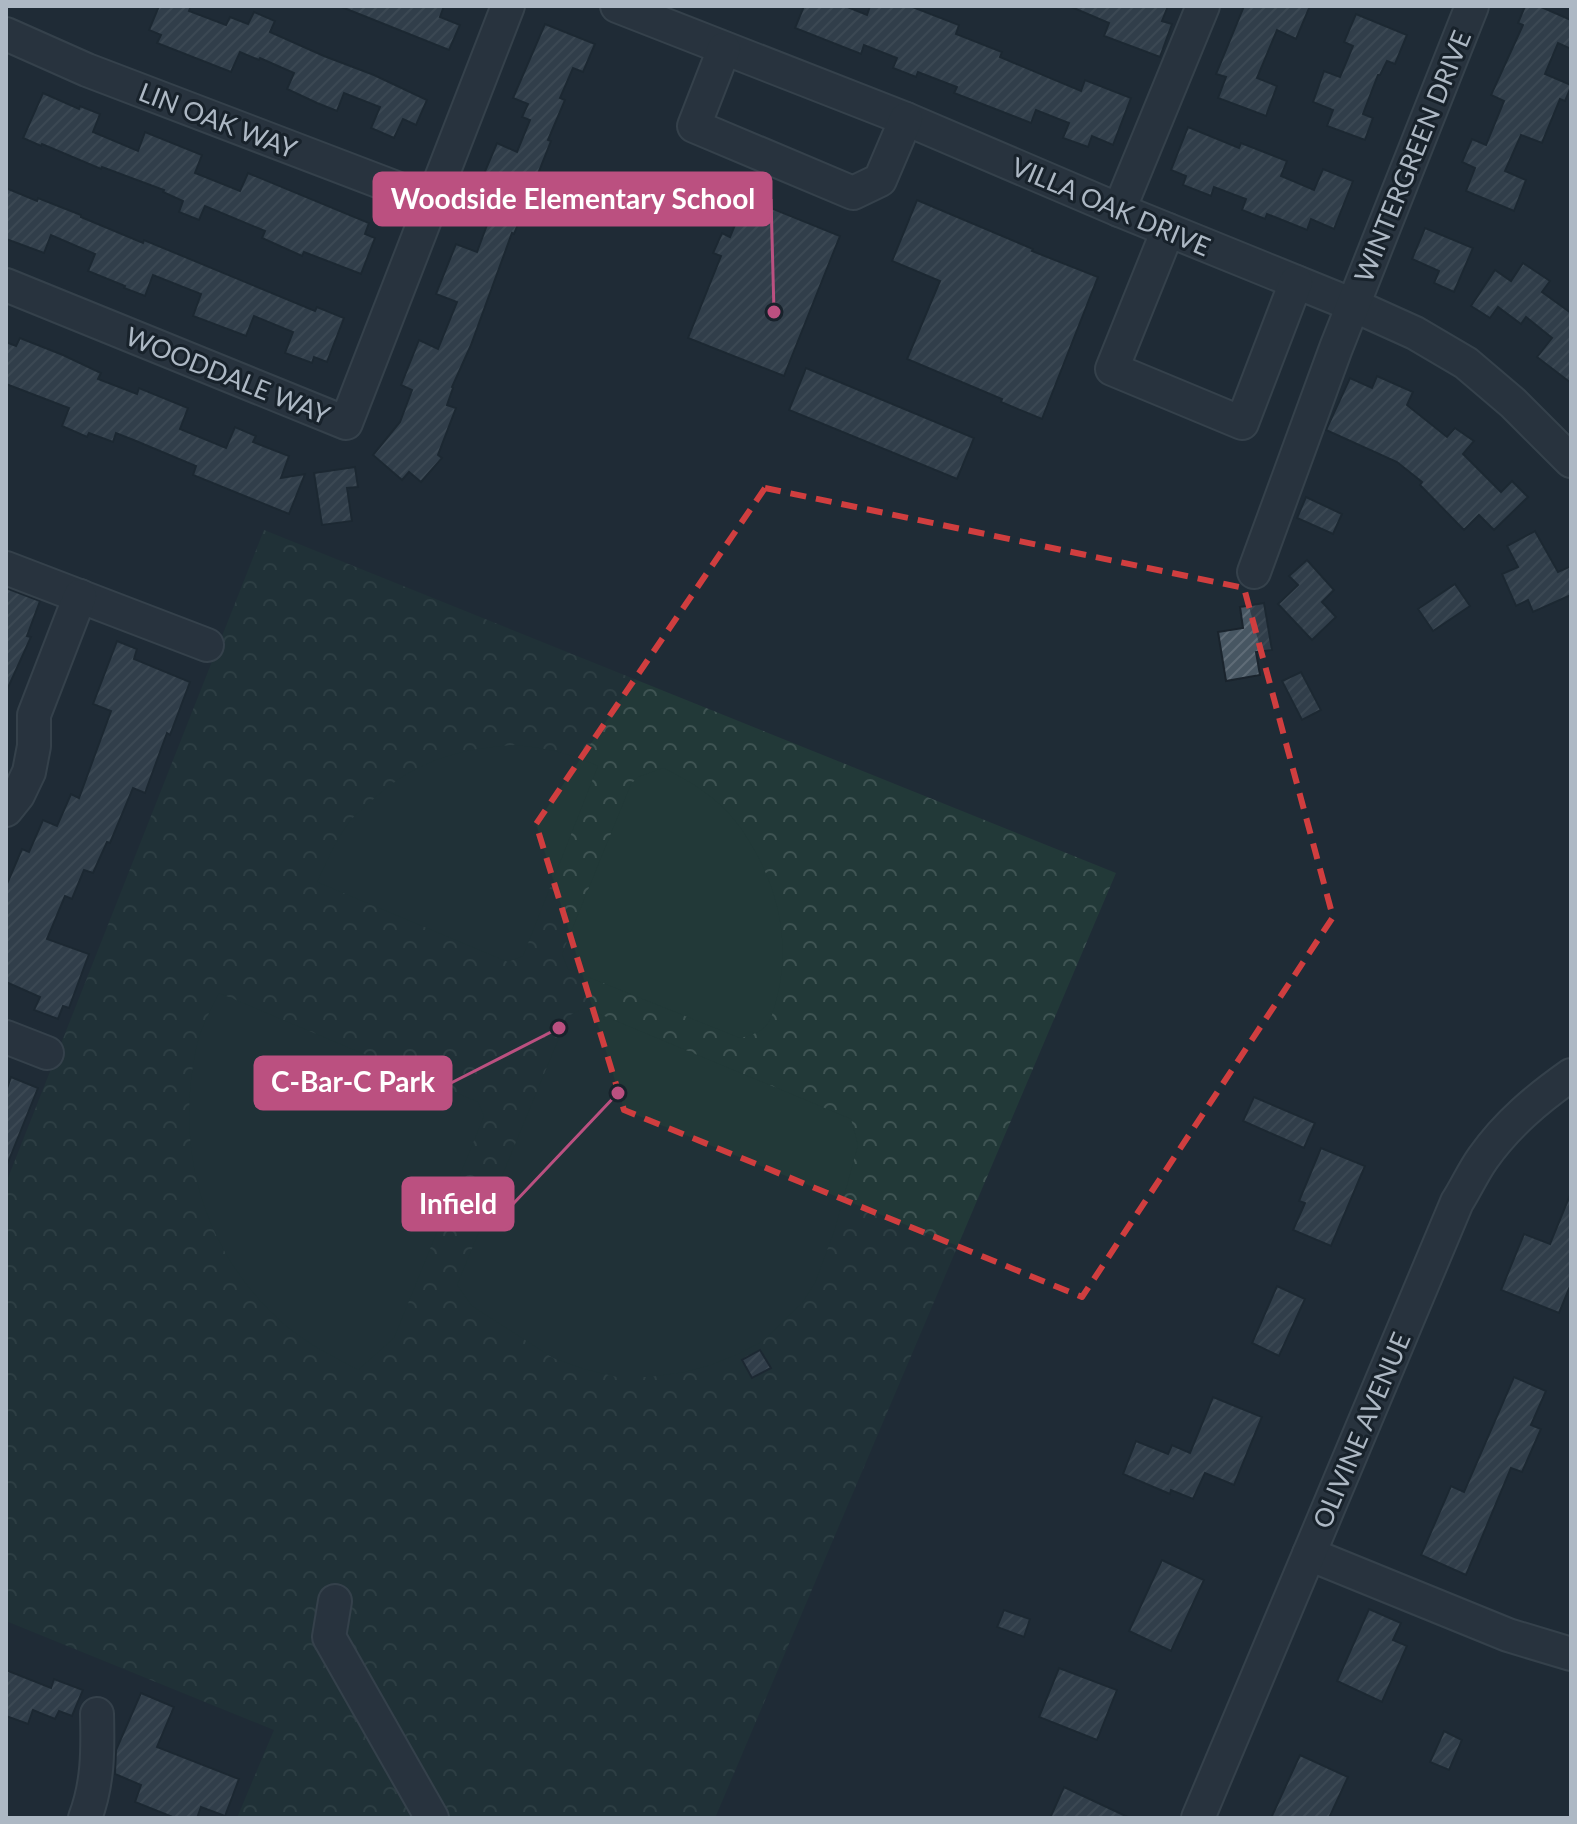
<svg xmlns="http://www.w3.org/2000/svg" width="1577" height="1824" font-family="Lato,sans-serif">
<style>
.park{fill:url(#park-crowns)}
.pitch{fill:#223938}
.building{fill:url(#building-hatch);stroke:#1a242d;stroke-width:2}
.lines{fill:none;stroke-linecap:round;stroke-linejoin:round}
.minor-casing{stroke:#505b65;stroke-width:36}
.minor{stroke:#333d47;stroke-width:32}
.marked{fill:none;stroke:#d03e3f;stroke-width:6;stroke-dasharray:16 10;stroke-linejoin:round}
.labels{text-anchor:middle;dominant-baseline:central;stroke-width:6;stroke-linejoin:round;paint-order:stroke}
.street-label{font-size:26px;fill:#adb8c4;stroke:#18222b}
.leader{fill:none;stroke:#bb5080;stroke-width:3}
.callout-dot{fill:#bb5080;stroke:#18222b;stroke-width:3}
.callout{fill:#bb5080;stroke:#bb5080;stroke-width:3}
.callout-label{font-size:28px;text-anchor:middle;font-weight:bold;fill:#fff}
</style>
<defs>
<pattern id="park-crowns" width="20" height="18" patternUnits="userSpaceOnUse" patternTransform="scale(2)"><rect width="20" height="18" fill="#223938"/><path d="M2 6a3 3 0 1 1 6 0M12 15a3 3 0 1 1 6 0" fill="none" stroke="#3f5453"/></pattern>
<pattern id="building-hatch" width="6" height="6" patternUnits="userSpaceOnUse" patternTransform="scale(2)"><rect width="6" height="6" fill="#475662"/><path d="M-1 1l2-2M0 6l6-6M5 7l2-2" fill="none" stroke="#5f6c77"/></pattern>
</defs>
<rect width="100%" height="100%" fill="#1f2c36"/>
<path class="park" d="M264,530L1116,873L715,1818H237L274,1730L6,1621V1183Z"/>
<g class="pitch">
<path d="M515,745C547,748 569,753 598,766L523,956L508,962L317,882C327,862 336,839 350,821C355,815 362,809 368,804C412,762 456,749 515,745Z"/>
<path d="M663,768C695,783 724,802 744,833C776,881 792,939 777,997C770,1024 769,1031 740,1038L568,969L562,954L631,784L638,777Z"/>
<path d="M219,993L478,1102L484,1116L394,1338L358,1370C333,1356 307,1344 285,1325C205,1255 174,1153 196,1049C200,1029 210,1011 219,993Z"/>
<path d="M585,1008L851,1119L858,1145L835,1229L815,1283L802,1303L763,1341L738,1354L711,1365L685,1372L649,1377H617L584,1369L553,1358L472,1306L457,1285L568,1016Z"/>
</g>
<g class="building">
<path d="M159,6H191L189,11L226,25L230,17L248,24L254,12L275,21L270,32L324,56L374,75L427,100L416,125L403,119L394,138L371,128L380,107L344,93L337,111L317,103L287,89L294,73L260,58L259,60L240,52L231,72L157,43L161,35L149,30Z"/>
<path d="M339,6H444L440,17L460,25L449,50Z"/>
<path d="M804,6H845L867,15L870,6H910L959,25L956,34L1002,52L1000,57L1081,91L1085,80L1131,98L1113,145L1092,136L1088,147L1063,138L1069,123L1036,110L1031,123L954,93L957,87L918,72L916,77L893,68L897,58L864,45L861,54L795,28Z"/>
<path d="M1069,6H1168L1162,21L1172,24L1160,57L1104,36L1109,23Z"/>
<path d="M1244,6H1310L1296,39L1277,30L1257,78L1277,86L1266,116L1218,98L1226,77L1216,74Z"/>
<path d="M1525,6H1539L1571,20V49L1558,43L1545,74L1571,85V87L1565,101L1560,99L1542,143L1521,135L1505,171L1526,180L1514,211L1466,191L1475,168L1462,162L1472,139L1486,145L1504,101L1491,95L1523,25L1518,23Z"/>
<path d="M1356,14L1407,35L1395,64L1387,61L1380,75H1378L1363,114L1373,118L1365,140L1327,126L1333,110L1313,102L1324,71L1340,77L1353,46L1344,42Z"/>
<path d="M545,24L595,44L583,72L573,68L560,98L565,100L548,140L551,141L514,234L512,233L471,345L452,387L453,388L447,405L456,408L438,455L442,458L421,482L409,472L402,480L373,455L400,422L412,390L401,385L419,340L438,349L457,302L436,294L456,244L477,252L495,203L475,195L497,143L517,152L530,120L522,117L528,104L513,98Z"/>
<path d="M43,93L79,109L80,106L100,114L93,132L138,151L145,132L202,155L195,173L240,191L248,173L369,223L365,234L375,238L361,274L304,252L302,256L262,238L265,231L205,206L199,220L179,212L183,201L163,192L164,190L102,167L101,169L42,144L41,146L23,138Z"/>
<path d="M1188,127L1239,148L1241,143L1287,161L1281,176L1314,190L1323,169L1353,181L1334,229L1311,219L1307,230L1267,214L1265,219L1242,210L1246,199L1214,187L1211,196L1183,185L1186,176L1171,170Z"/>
<path d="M6,188L37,201L38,198L81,215V217L143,243L144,240L315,311L317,307L344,318L327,362L314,357L312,363L285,353L293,332L254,316L246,336L193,316L201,294L153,275L145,296L124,288L125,286L88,271L95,254L51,235L44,253L6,239Z"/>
<path d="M746,198L840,236L784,376L688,338L721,256L713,253L722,233L730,237Z"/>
<path d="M917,200L1033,249L1032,251L1098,277L1042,419L1001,402L1002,399L907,359L940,281L892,261Z"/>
<path d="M1425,228L1473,248L1454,292L1434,283L1439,271L1412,259Z"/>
<path d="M1523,263L1550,281L1542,292L1571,313V383L1537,357L1552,338L1526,317L1521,324L1498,307L1490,318L1471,306L1495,270L1511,281Z"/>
<path d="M20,338L63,355L101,373L98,379L137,394L139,388L188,408L180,429L226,448L235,427L256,436L253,442L289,456L281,478L305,474L289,514L193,475L196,466L136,441L116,433L113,442L89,433L87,437L62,426L69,408L6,384V342L16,346Z"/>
<path d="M806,368L974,438L957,479L789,410Z"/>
<path d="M1377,376L1413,392L1407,405L1447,437L1455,428L1474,441L1463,454L1501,492L1512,481L1528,497L1494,530L1479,515L1464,530L1420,485L1422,482L1397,462L1326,430L1350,378L1372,388Z"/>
<path d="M355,467L358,487L347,488L352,521L322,525L314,473Z"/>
<path d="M1306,497L1342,514L1333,534L1297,518Z"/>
<path d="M1535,531L1558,572L1571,566V595L1533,612L1528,600L1516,606L1502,574L1518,567L1507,546Z"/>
<path d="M1307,560L1334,590L1322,602L1336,617L1312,640L1278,604L1298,585L1289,576Z"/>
<path d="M1455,584L1470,606L1433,631L1418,609Z"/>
<path d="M6,588L40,601L27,636L31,637L6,692Z"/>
<path d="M1264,603L1272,650L1256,652L1260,675L1226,681L1218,632L1243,628L1240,607Z"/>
<path d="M117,641L137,649L134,659L190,682L170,735L167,733L145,793L133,788L110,843L107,842L93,873L84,870L72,899L65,896L47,939L89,954L69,1008L63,1006L58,1019L34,1010L40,997L6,982V886L22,849L29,852L43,820L57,826L71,794L79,798L111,711L93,704Z"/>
<path d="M1301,672L1321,710L1302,720L1282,681Z"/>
<path d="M11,1077L38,1088L7,1165L6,1091Z"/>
<path d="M1254,1097L1315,1123L1304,1148L1243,1121Z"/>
<path d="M1321,1148L1365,1166L1331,1246L1293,1230L1305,1203L1299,1201Z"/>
<path d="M1570,1195L1571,1284L1559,1313L1501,1290L1524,1234L1550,1244Z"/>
<path d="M1277,1286L1305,1299L1279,1356L1252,1343Z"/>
<path d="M760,1350L771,1368L752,1378L742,1360Z"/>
<path d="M1514,1377L1546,1391L1531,1425L1541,1429L1522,1472L1511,1468L1466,1575L1421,1555L1451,1486L1464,1492Z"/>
<path d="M1213,1397L1262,1417L1234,1485L1205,1473L1193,1499L1171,1490L1170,1494L1123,1474L1136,1441L1168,1454L1172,1445L1190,1453Z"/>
<path d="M1162,1560L1204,1580L1171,1651L1129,1631Z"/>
<path d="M1369,1609L1401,1623L1393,1640L1407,1646L1382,1702L1337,1681Z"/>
<path d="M1004,1610L1030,1619L1024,1637L997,1627Z"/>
<path d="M1059,1668L1117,1690L1097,1740L1039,1717Z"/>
<path d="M6,1670L51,1688L54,1679L83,1690L72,1716L59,1711L55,1719L33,1710L28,1724L6,1716Z"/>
<path d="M141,1693L174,1707L157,1747L239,1779L225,1816L201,1807L197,1818H175L135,1802L141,1785L115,1774L116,1750Z"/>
<path d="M1444,1731L1462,1740L1449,1770L1430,1762Z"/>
<path d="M1300,1755L1348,1777L1329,1818H1271Z"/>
<path d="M1064,1787L1130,1818H1050Z"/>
</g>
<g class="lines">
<g class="minor-casing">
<g id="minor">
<path d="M617,6L906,119L1119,210L1353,305L1415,333L1466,363L1513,403L1571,461"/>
<path d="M6,34L87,70L433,202"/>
<path d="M724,49L694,126L853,193L880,180L906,119"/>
<path d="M1119,210L1203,6"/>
<path d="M1168,230L1112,369L1242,423L1296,282"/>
<path d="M6,285L346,423L508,6"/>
<path d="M6,568L207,645"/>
<path d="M1254,572L1336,348L1472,6"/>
<path d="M6,810L18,795L29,772L34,746V715L80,596"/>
<path d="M6,1037L47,1053"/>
<path d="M1309,1554L1508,1635L1571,1654"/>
<path d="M335,1601L329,1637L432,1818"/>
<path d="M85,1818C98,1784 98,1751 97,1714"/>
<path d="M1198,1818L1457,1202C1466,1188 1473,1172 1483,1158C1507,1124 1537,1099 1571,1075"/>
</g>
</g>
<use href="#minor" class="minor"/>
</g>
<path d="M0 0H1577V1824H0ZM765,488L1244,588L1333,917L1082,1297L624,1110L536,824Z" fill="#1f2c36" fill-opacity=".55" fill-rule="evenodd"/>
<path class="marked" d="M765,488L1244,588L1333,917L1082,1297L624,1110L536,824Z"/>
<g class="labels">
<g class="street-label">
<text transform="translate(218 120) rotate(21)">LIN OAK WAY</text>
<text transform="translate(1412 156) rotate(-68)">WINTERGREEN DRIVE</text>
<text transform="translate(1111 206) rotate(23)">VILLA OAK DRIVE</text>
<text transform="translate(228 375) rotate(22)">WOODDALE WAY</text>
<text transform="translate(1361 1430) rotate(-67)">OLIVINE AVENUE</text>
</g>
</g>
<path class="leader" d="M774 312L771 199M559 1028L451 1083M618 1093L513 1204"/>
<g class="callout-dot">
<circle cx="774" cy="312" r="8"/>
<circle cx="559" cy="1028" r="8"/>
<circle cx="618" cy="1093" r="8"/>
</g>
<g class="callout">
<rect x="374" y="173" width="397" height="52" rx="8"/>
<rect x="255" y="1057" width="196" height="52" rx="8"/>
<rect x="403" y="1178" width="110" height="52" rx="8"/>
</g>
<g class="callout-label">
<text x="573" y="209">Woodside Elementary School</text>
<text x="353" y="1092">C-Bar-C Park</text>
<text x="458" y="1214">Infield</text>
</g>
<rect width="1577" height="1824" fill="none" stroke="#adb8c4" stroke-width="16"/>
</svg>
